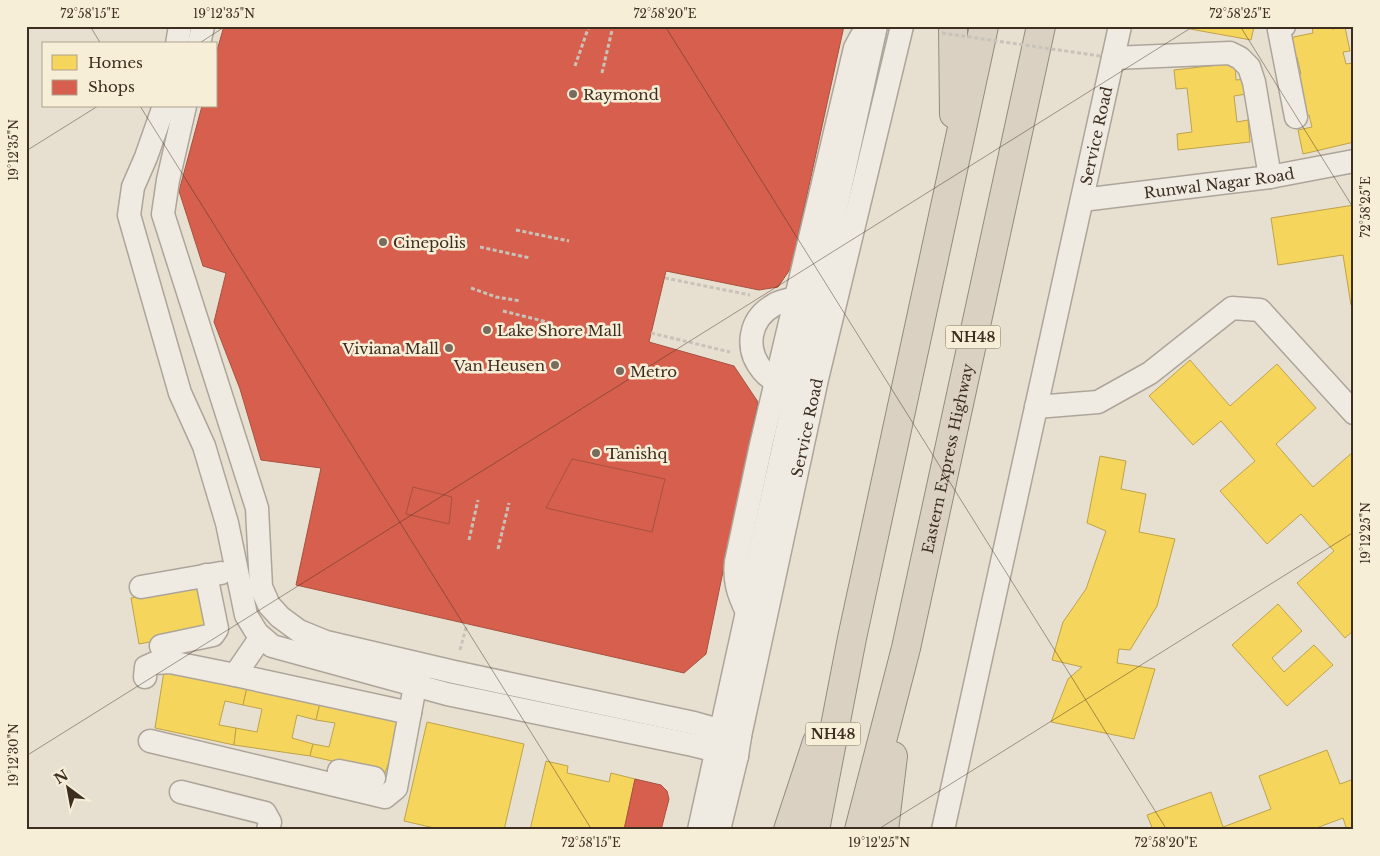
<svg xmlns="http://www.w3.org/2000/svg" width="1380" height="856" font-family="'Libre Baskerville',serif">
<style>
.homes{fill:#f6d55c;stroke:#bea34a}
.shops{fill:#d6604d;stroke:#a85140}
.lines{fill:none;stroke-linecap:round;stroke-linejoin:round}
.minor-casing{stroke:#ada599;stroke-width:25}
.highway-casing{stroke:#928b80;stroke-width:30}
.path{stroke:#c8c2b9;stroke-width:3;stroke-dasharray:4 2.5;stroke-linecap:butt}
.minor{stroke:#efebe3;stroke-width:22}
.highway{stroke:#dad1c2;stroke-width:28}
.path-bridge{stroke:#c8c2b9;stroke-width:3;stroke-dasharray:4 2.5;stroke-linecap:butt}
.ticks{fill:none;stroke:#3d2e20;stroke-width:1;stroke-opacity:0.45}
.poi-dot{fill:#786c5e;stroke:#f7eed8;stroke-width:2}
.labels{text-anchor:middle;dominant-baseline:central;stroke-width:5;stroke-linejoin:round;paint-order:stroke}
.shield{fill:#f7eed8;stroke:#756857;stroke-width:1}
.shield-label{font-size:14px;font-weight:bold;fill:#3d2e20}
.poi-label{font-size:15px;fill:#3d2e20;stroke:#f7eed8;text-anchor:start}
.street-label{font-size:15px;fill:#3d2e20;stroke:#f7eed8}
.neatline{fill:none;stroke:#3d2e20;stroke-width:2}
.ticks-label{font-size:12px;text-anchor:middle;fill:#3d2e20}
</style>
<rect width="100%" height="100%" fill="#e7e0d1"/>
<g class="homes">
<path d="M1190,26H1249L1254,27L1251,40L1190,29Z"/>
<path d="M1312,26H1332V29L1345,27L1350,51L1343,52L1346,64L1353,63L1354,68V142L1303,154L1298,130L1312,127L1309,115L1306,116L1297,75L1301,74L1297,57L1294,58L1289,38L1313,33Z"/>
<path d="M1235,63L1236,80L1245,79L1246,94L1234,96L1237,122L1248,120L1250,142L1178,150L1177,134L1192,132L1187,88L1176,89L1174,70Z"/>
<path d="M1354,205V305H1351L1343,255L1278,265L1271,218Z"/>
<path d="M1190,360L1230,406L1277,364L1316,408L1276,444L1313,487L1354,451V630L1345,638L1297,583L1334,551L1301,514L1267,544L1220,491L1255,461L1221,421L1193,445L1149,396Z"/>
<path d="M1100,456L1126,461L1121,489L1146,494L1139,532L1175,539L1157,606L1130,650L1119,649L1117,663L1155,669L1134,739L1051,722L1068,679L1082,667L1052,660L1063,622L1086,589L1106,531L1087,523Z"/>
<path d="M200,586L209,631L139,644L131,598Z"/>
<path d="M1278,604L1302,631L1272,658L1284,672L1314,645L1333,665L1287,706L1232,645Z"/>
<path d="M165,665L248,683L243,705L225,701L219,725L236,728L234,745L155,728Z"/>
<path d="M248,683L321,699L316,720L297,715L292,738L313,744L310,756L234,745L236,728L257,732L262,709L243,705Z"/>
<path d="M321,699L405,717L385,773L310,756L313,744L329,747L335,723L316,720Z"/>
<path d="M427,722L524,744L504,830H443L404,821Z"/>
<path d="M1327,750L1340,784L1354,779V830H1347L1343,818L1311,830H1153L1147,815L1211,792L1223,827L1271,809L1259,776Z"/>
<path d="M546,761L568,766L567,773L609,782L611,773L635,779L624,830H530Z"/>
</g>
<g class="shops">
<path d="M224,26H844L791,268L778,287L759,290L666,271L649,342L734,366L758,402L706,654L684,673L296,585L321,468L261,460L240,389L214,322L226,273L203,266L179,191L202,106H216V54Z"/>
<path d="M572,459L665,479L652,532L546,508Z"/>
<path d="M413,487L452,497L449,524L406,514Z"/>
<path d="M635,779L661,785L667,791L669,799L661,830H624Z"/>
</g>
<g class="lines">
<g class="minor-casing">
<g id="minor">
<path d="M1284,26L1279,30L1296,117"/>
<path d="M177,44L180,26"/>
<path d="M199,44L203,26"/>
<path d="M1113,58L1230,53L1240,58L1249,67L1254,82L1270,177"/>
<path d="M164,106L146,157L133,187L129,215L180,393L204,446L227,523L246,615L257,633L272,646L447,694L693,745L737,756"/>
<path d="M185,106L168,180L163,214L257,508L261,587L269,605L280,617L299,631L326,642L454,672L694,723L740,736"/>
<path id="s1" d="M1082,200L1270,177L1354,161"/>
<path d="M789,386C780,383 769,379 763,371C744,349 749,319 774,305C780,301 789,300 796,298"/>
<path d="M1036,407L1098,402L1150,373L1232,308L1260,310L1354,413"/>
<path d="M141,587L221,573"/>
<path d="M746,610C738,593 734,581 736,562L761,445L855,48L861,37L868,30"/>
<path d="M161,646L213,635L217,629L206,575"/>
<path d="M235,675L261,637"/>
<path d="M145,677L146,667L155,663L170,662L235,675L410,713"/>
<path d="M150,741L385,797L396,788L415,686L420,672"/>
<path d="M339,771L374,778"/>
<path d="M181,792L265,813L270,822L268,830"/>
<path d="M699,830L876,26"/>
<path id="s2" d="M719,830L737,756L740,736L817,379L902,26"/>
<path id="s3" d="M943,830L1120,26"/>
</g>
</g>
<g class="highway-casing">
<g id="highway">
<path d="M953,26L954,114"/>
<path d="M788,830L817,742"/>
<path d="M815,830L852,638L984,26"/>
<path id="s4" d="M859,830L906,648L1041,26"/>
<path d="M884,830L893,756"/>
</g>
</g>
<g class="path">
<path d="M575,66L589,26"/>
<path d="M602,73L613,26"/>
<path d="M516,230L569,241"/>
<path d="M480,247L530,258"/>
<path d="M665,278L750,295"/>
<path d="M471,288L496,297L521,301"/>
<path d="M503,311L551,323"/>
<path d="M651,333L730,352"/>
<path d="M469,540L478,500"/>
<path d="M498,549L509,503"/>
<path d="M460,650L467,624"/>
</g>
<use href="#minor" class="minor"/>
<use href="#highway" class="highway"/>
<path class="path-bridge" d="M942,33L1100,56"/>
</g>
<path class="ticks" d="M90,26L101,44M665,26L1167,830M1240,26L1354,209M198,44L226,26M140,106L592,830M26,151L98,106M26,756L1194,26M877,830L1354,532"/>
<g class="poi-dot">
<circle cx="573" cy="94" r="5"/>
<circle cx="383" cy="242" r="5"/>
<circle cx="487" cy="330" r="5"/>
<circle cx="449" cy="348" r="5"/>
<circle cx="555" cy="365" r="5"/>
<circle cx="620" cy="371" r="5"/>
<circle cx="596" cy="453" r="5"/>
</g>
<g class="labels">
<g class="shield">
<rect x="945.5" y="325.5" width="55" height="23" rx="4"/>
<rect x="805.5" y="722.5" width="55" height="23" rx="4"/>
</g>
<g class="shield-label">
<text x="973" y="337">NH48</text>
<text x="833" y="734">NH48</text>
</g>
<g class="poi-label">
<text x="583" y="94">Raymond</text>
<text x="393" y="242">Cinepolis</text>
<text x="497" y="330">Lake Shore Mall</text>
<text x="439" y="348" text-anchor="end">Viviana Mall</text>
<text x="545" y="365" text-anchor="end">Van Heusen</text>
<text x="630" y="371">Metro</text>
<text x="606" y="453">Tanishq</text>
</g>
<g class="street-label">
<text stroke="none"><textPath href="#s3" startOffset="711">Service Road</textPath></text>
<text stroke="none"><textPath href="#s1" startOffset="138">Runwal Nagar Road</textPath></text>
<text stroke="none"><textPath href="#s2" startOffset="412">Service Road</textPath></text>
<text stroke="none"><textPath href="#s4" startOffset="382">Eastern Express Highway</textPath></text>
</g>
</g>
<rect width="1380" height="856" fill="none" stroke="#f7eed8" stroke-width="55"/>
<rect x="42" y="42" width="175" height="65" fill="#f7eed8" stroke="#ada18e"/>
<rect x="52" y="55" width="25" height="15" fill="#f6d55c" stroke="#ada18e"/>
<text x="88" y="68" font-size="15" fill="#3d2e20">Homes</text>
<rect x="52" y="80" width="25" height="15" fill="#d6604d" stroke="#ada18e"/>
<text x="88" y="92" font-size="15" fill="#3d2e20">Shops</text>
<g transform="translate(68 788) rotate(328)" stroke="#f7eed8" stroke-width="4" paint-order="stroke">
<path d="M0-4L9 19L0 12L-9 19Z" fill="#3d2e20"/>
<text y="-8" font-size="14" font-weight="bold" text-anchor="middle" fill="#3d2e20">N</text>
</g>
<rect x="28" y="28" width="1324" height="800" class="neatline"/>
<g class="ticks-label">
<text x="90" y="18">72°58'15"E</text>
<text x="224" y="18">19°12'35"N</text>
<text x="665" y="18">72°58'20"E</text>
<text x="1240" y="18">72°58'25"E</text>
<text transform="translate(14 150) rotate(-90)" y="4">19°12'35"N</text>
<text transform="translate(1366 207) rotate(-90)" y="4">72°58'25"E</text>
<text transform="translate(1366 533) rotate(-90)" y="4">19°12'25"N</text>
<text transform="translate(14 755) rotate(-90)" y="4">19°12'30"N</text>
<text x="591" y="847">72°58'15"E</text>
<text x="879" y="847">19°12'25"N</text>
<text x="1166" y="847">72°58'20"E</text>
</g>
</svg>
